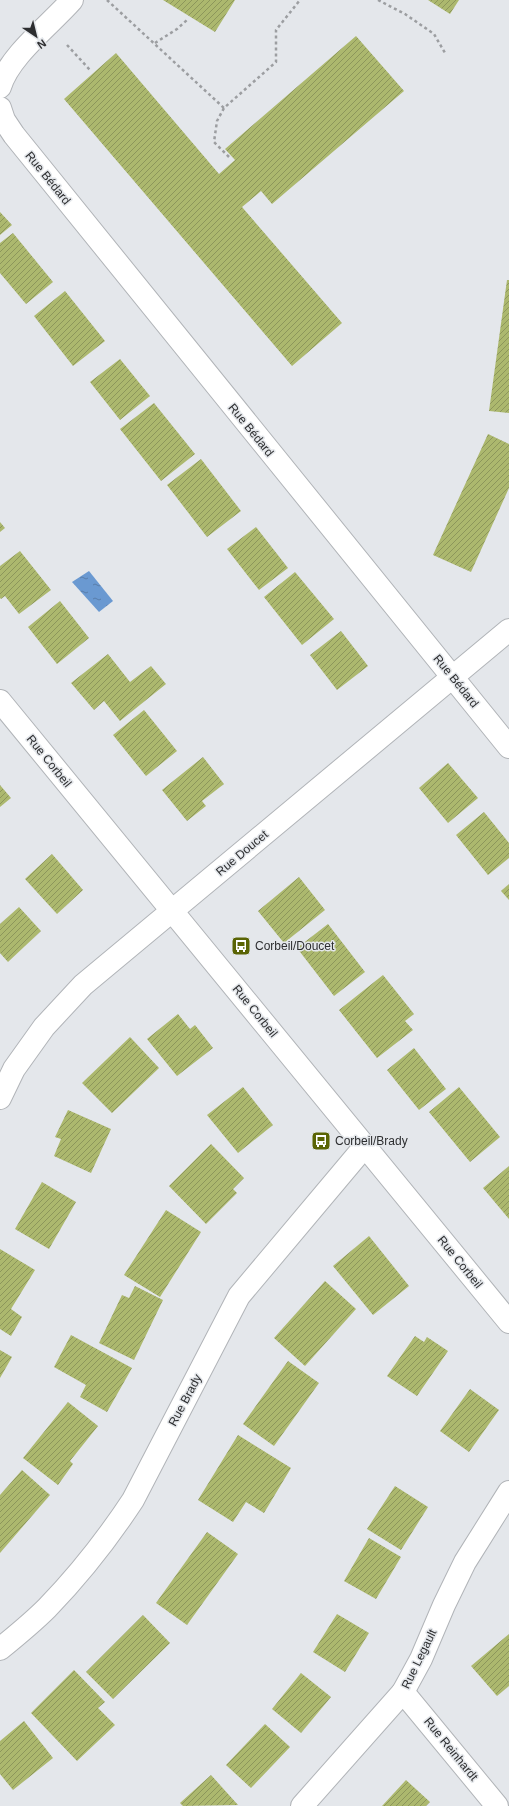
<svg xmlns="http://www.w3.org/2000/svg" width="509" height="1806" font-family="Helvetica,sans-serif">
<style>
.water{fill:url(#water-ripples)}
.building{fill:url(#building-hatch)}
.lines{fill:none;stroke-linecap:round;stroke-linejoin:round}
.minor-casing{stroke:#b1b4b8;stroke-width:24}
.path{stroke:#9c9ea1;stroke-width:2.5;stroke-dasharray:3 3;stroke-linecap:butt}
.minor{stroke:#fff;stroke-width:22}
.labels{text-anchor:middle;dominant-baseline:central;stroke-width:3;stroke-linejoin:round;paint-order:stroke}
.street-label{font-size:12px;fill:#2d2e30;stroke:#e4e7eb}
.poi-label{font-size:12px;fill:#2d2e30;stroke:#e4e7eb;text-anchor:start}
</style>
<defs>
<pattern id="water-ripples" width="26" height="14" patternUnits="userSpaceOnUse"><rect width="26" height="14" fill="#6a99d1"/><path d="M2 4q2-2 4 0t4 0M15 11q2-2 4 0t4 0" fill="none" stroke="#587daa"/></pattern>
<pattern id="building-hatch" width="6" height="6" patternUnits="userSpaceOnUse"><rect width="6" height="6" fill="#acb86e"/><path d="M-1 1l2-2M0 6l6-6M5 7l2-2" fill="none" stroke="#8c965b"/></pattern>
</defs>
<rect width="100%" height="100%" fill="#e4e7eb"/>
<path class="water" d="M89,571L113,601L99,612L72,582Z"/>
<g class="building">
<path d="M163,0H235L215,32Z"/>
<path d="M428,0H459L450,14Z"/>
<path d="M356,36L404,91L272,204L261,191L242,207L342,323L292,366L64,99L116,53L219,174L235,160L225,149Z"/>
<path d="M0,212L12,225L0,235Z"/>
<path d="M13,233L53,282L26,304L0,273V243Z"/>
<path d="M507,280H509V413L489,411Z"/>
<path d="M65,291L105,341L73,366L34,316Z"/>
<path d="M120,359L150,396L120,420L90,382Z"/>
<path d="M154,403L195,454L161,481L120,429Z"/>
<path d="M488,434L509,444V488L471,572L433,555Z"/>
<path d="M201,459L241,511L207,537L167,485Z"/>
<path d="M0,522L5,528L0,532Z"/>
<path d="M256,527L288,568L259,590L227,549Z"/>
<path d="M20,551L51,590L19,614L5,596L1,599L0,598V566Z"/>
<path d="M295,572L334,619L302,645L264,597Z"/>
<path d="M60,601L89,638L57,664L28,627Z"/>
<path d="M341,631L368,666L337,690L310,655Z"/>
<path d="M108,654L130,682L151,666L166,684L120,721L104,701L94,710L71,683Z"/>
<path d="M144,710L177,751L146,776L113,735Z"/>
<path d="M203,757L224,784L202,801L206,806L187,821L162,790Z"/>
<path d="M448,763L478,798L448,823L419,788Z"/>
<path d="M0,785L11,798L0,807Z"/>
<path d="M484,812L509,843V858L488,875L456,835Z"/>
<path d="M52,854L83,890L57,914L25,879Z"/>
<path d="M299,877L325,910L284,943L258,911Z"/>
<path d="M509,884V900L501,891Z"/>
<path d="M19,907L41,931L8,962L0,953V924Z"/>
<path d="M328,924L365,972L334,996L297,948Z"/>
<path d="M383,975L414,1014L405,1021L413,1030L377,1058L339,1010Z"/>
<path d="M178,1014L190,1029L195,1025L213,1048L177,1076L147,1039Z"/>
<path d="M130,1037L159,1068L112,1113L82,1083Z"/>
<path d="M414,1048L446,1089L419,1110L387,1070Z"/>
<path d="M243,1087L273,1125L238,1153L207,1115Z"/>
<path d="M459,1087L500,1137L470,1162L429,1112Z"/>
<path d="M68,1110L111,1129L91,1173L54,1156L61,1139L55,1137Z"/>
<path d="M211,1144L244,1178L233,1189L237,1193L206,1224L169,1186Z"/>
<path d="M509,1166V1219L483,1188Z"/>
<path d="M42,1182L76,1202L49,1249L15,1229Z"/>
<path d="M166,1210L201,1232L160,1297L124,1275Z"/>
<path d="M369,1236L409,1286L373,1315L333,1266Z"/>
<path d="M0,1249L35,1270L11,1309L22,1317L11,1336L0,1329Z"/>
<path d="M325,1281L356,1309L305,1366L274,1338Z"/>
<path d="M135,1286L163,1300L134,1360L99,1343L122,1295L129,1298Z"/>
<path d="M71,1335L132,1368L107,1412L80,1397L86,1385L54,1367Z"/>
<path d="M415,1336L424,1342L427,1337L448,1351L417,1396L387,1376Z"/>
<path d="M0,1350L12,1357L0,1378Z"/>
<path d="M288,1361L319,1383L274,1446L243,1424Z"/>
<path d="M470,1389L499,1410L469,1452L440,1431Z"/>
<path d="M68,1402L98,1426L70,1461L73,1464L58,1485L23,1458Z"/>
<path d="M238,1435L291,1468L264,1513L246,1502L233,1522L198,1500Z"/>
<path d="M22,1470L50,1495L0,1553V1495Z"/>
<path d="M395,1486L428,1507L401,1550L367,1529Z"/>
<path d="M207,1532L238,1554L187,1625L156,1603Z"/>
<path d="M369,1538L401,1557L376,1599L344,1581Z"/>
<path d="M337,1614L369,1633L345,1672L313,1652Z"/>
<path d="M143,1615L170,1643L113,1699L86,1672Z"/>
<path d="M509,1634V1686L497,1696L471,1666Z"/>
<path d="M74,1670L105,1702L98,1708L115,1725L77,1761L31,1713Z"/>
<path d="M301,1673L331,1697L301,1733L272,1709Z"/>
<path d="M24,1721L53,1758L13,1790L0,1774V1741Z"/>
<path d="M265,1724L290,1747L251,1788L226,1765Z"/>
<path d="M211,1775L238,1805L183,1806L180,1803Z"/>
<path d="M406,1780L430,1802L426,1806H382Z"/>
</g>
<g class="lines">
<g class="minor-casing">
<g id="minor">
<path d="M0,87C9,56 50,25 72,0"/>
<path d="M0,108L4,120L14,135L509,747"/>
<path d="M0,701L509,1322"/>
<path d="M0,1098L14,1069L44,1027L83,985L509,630"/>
<path d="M0,1649C16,1636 32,1623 47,1608C79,1575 108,1538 133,1500L239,1296L365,1146"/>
<path d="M403,1692L497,1806"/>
<path d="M302,1806L403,1692L421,1659L444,1605L465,1562L509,1492"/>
</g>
</g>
<g class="path">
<path d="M107,0L224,108"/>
<path d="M378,0L405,14L434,34L445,53"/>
<path d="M155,43L177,29L188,19"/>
<path d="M67,45L90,70"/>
<path d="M229,157L214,142L217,121L224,108L276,62V30L300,0"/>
</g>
<use href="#minor" class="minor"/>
</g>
<defs>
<g id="bus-square" transform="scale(1)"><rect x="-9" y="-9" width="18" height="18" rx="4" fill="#5a6404" stroke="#e4e7eb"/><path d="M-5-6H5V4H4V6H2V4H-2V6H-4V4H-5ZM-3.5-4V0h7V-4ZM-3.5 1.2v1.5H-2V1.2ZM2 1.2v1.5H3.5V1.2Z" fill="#fff"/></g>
</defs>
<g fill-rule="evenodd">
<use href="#bus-square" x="241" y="946"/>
<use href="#bus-square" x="321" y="1141"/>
</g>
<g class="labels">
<g class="street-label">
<text transform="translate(48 178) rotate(51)">Rue Bédard</text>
<text transform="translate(251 430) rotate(51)">Rue Bédard</text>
<text transform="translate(456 681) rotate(51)">Rue Bédard</text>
<text transform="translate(49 761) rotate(51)">Rue Corbeil</text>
<text transform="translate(242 853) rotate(-40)">Rue Doucet</text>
<text transform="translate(255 1011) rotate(51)">Rue Corbeil</text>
<text transform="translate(460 1262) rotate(51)">Rue Corbeil</text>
<text transform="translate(185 1400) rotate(-62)">Rue Brady</text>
<text transform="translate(419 1659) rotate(-64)">Rue Legault</text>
<text transform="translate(451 1749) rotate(51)">Rue Reinhardt</text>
</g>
<g class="poi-label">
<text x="255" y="946">Corbeil/Doucet</text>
<text x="335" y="1141">Corbeil/Brady</text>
</g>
</g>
<g transform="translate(36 36) rotate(145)" stroke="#e4e7eb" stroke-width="3" paint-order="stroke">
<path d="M0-3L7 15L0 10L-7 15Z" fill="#2d2e30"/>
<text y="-6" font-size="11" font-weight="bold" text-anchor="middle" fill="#2d2e30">N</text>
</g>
</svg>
